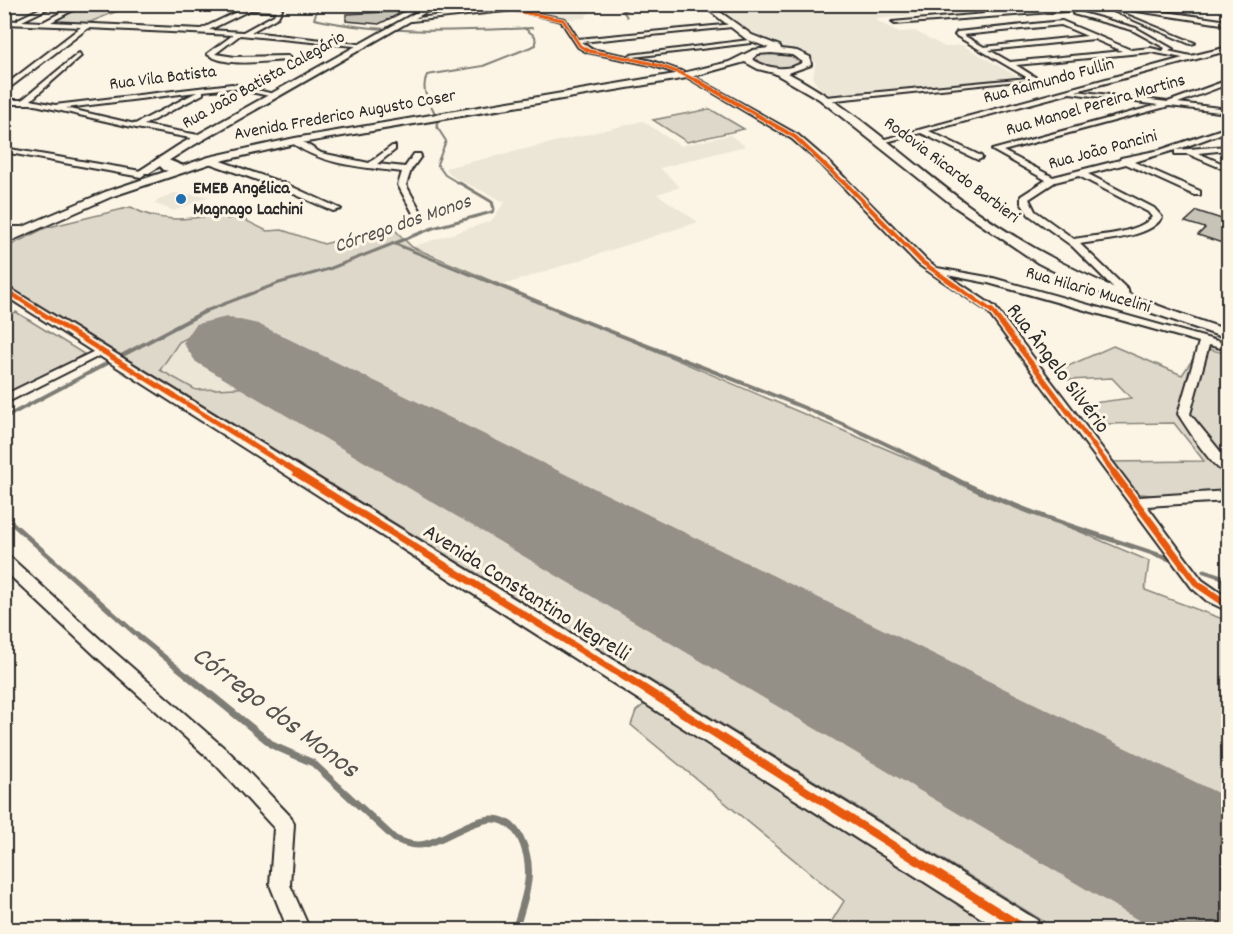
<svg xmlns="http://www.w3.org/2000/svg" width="1233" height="934" font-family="Dekko,sans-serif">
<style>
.built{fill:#ece6d7}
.green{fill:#ded8ca;stroke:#84827a;stroke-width:1.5}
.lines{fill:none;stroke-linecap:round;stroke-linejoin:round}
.stream-far4{stroke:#7d7b74;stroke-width:2}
.stream-far3{stroke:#7d7b74;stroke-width:3}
.stream-far2{stroke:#7d7b74;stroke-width:4}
.stream-far1{stroke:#7d7b74;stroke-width:5}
.stream{stroke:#7d7b74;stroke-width:7}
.runway{fill:#949088;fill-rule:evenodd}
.building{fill:#c8c3b7;stroke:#2b2b2b;stroke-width:1.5}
.street-casing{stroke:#2b2b2b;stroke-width:4}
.secondary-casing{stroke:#2b2b2b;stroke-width:4}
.primary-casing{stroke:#2b2b2b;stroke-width:5}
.street{fill:#fcf5e5;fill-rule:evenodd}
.secondary{fill:#fcf5e5;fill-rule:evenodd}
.primary{fill:#fcf5e5;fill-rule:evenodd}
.cycleway-far5-casing{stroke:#fcf5e5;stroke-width:4.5}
.cycleway-far4-casing{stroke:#fcf5e5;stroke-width:6}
.cycleway-far3-casing{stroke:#fcf5e5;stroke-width:8}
.cycleway-far2-casing{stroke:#fcf5e5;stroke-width:8}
.cycleway-far1-casing{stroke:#fcf5e5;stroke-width:10}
.cycleway-casing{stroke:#fcf5e5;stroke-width:12}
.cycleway-far5{stroke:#e8590c;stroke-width:3}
.cycleway-far4{stroke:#e8590c;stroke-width:4}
.cycleway-far3{stroke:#e8590c;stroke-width:4.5}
.cycleway-far2{stroke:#e8590c;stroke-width:5}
.cycleway-far1{stroke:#e8590c;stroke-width:7}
.cycleway{stroke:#e8590c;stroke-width:8}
.poi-dot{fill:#1f6fb2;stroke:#fcf5e5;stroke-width:2}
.labels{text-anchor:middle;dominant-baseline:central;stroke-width:6;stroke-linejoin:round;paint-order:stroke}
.far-street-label{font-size:18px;fill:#2b2b2b;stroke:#fcf5e5}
.far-poi-label{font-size:18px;font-weight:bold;fill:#2b2b2b;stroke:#fcf5e5;text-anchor:start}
.far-water-label{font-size:20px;font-style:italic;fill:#545350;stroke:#fcf5e5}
.street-label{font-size:22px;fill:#2b2b2b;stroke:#fcf5e5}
.near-water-label{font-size:28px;font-style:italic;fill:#545350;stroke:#fcf5e5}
</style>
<rect width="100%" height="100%" fill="#fcf5e5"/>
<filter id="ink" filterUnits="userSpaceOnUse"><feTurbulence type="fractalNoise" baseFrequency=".0167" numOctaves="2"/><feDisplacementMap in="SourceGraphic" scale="12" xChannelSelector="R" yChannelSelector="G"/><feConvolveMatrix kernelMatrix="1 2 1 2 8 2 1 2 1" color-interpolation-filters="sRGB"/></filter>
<g filter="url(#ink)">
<g class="built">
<path d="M591,5L593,6L589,14H586L587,18L567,19L557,13L558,5Z"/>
<path d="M713,5H953L964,11L874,19L898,32L915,31L945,47L962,45L1022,79L825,97L813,79L815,63L811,59L765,43L745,31Z"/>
<path d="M643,121L680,146L730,135L745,146L660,168L680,187L657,194L698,222L503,285L1149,561L1145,590L1228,621V929H1056L130,361L188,331L412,247L491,221L505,202L453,177L445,168Z"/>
<path d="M174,193L210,196L174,211L153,203Z"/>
</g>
<g class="green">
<path d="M87,5V4L132,5L88,23L52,22Z"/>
<path d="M779,52L796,56L802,60L801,63C785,71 762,71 750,57L761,53Z"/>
<path d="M710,109L744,129L687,142L653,120Z"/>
<path d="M131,207C160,224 188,219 220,215L228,219L237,216L267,231L282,230L324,244L392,227L412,247L1149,561L1145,590L1228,621V837L235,320L215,323L179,342L160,370L196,390L256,387L1226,929H1056L5,284V249L7,247L45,228Z"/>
<path d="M16,312L84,354L50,374L5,395L4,317Z"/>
<path d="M1113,346L1182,375L1201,347L1228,354V502L1130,493L1108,462L1204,461L1174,423L1099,424L1085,404L1131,398L1112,378L1067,380L1057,371Z"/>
<path d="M645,704L657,705L1020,929H827L844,901L631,725L636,711Z"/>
</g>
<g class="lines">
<g class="stream-far4">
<path d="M319,4L314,19C386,35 458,31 532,28"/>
<path d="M627,17L623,11L636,4"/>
<path d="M460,184L445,175L437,164L446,141L437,127C440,109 417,97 427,75L483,66L536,45L535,36L524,28"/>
</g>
<g class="stream-far3">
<path d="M393,243L563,312"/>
<path d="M203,312L279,283L329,269L433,228L492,212L494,209L492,202L458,182"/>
</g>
<g class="stream-far2">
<path d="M559,311C687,363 824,409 946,474"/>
<path d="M4,418L206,311"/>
</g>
<g class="stream-far1">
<path d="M943,473C1015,512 1098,534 1176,561"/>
<path d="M4,516L137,635L190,678"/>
<path d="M1204,571L1228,579"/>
</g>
<path class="stream" d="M188,676L274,746L313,763L395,839C405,843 415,847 426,844C455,837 497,796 520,837C537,870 525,897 515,930"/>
<path class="runway" d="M227,317L258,324L1228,798V930H1155L196,362L183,343L196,324Z"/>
</g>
<g class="building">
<path d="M405,11L379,24L346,21V14Z"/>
<path d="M1197,211L1228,221V245L1198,235L1205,228L1185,222Z"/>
</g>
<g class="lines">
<g class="street-casing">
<g id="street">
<path d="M49,4H57L22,21L43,22L77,4H84L51,22L201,29L247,7H279L282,9L278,17L251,32L367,45L364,47L240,35L215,54L235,57L288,56L291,58L288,60C264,61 227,68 207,54L233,35L88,28L4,92V86L81,27L4,24V20L18,21V19ZM250,10L276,11L274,15L243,32L209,30Z"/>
<path d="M503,4H510L524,11L565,19L578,39L734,24L732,27L581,42L591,49L652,61L689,74L798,135L828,161L926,260L937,268L993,278L1228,344V350L1209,345L1190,414L1228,461V474C1212,469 1188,429 1178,414L1199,342L988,283L947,275L995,307L1139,497L1228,491V501L1147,506L1202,580L1228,598V611L1207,601L1192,588L987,311L918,264L822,165L792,139L685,76L651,65L587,52L578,47L561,21L514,10L411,21L408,19L508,8Z"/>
<path d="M970,4H977L992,13L1112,4H1144L1110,8L1195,43L1190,44L1106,8L895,24L892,22L985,14Z"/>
<path d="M1132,7L1228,21V25L1130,10Z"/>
<path d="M1075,11L1136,28L1173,49L1168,51L1191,56L1224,48L1228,50V54L1223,52L1076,91L1168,102L1228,80V84L1178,103L1228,109V113L1169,106L1003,151L1053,177L1120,160L1121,158L1160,150L1228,127V131L1176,150L1228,146V150L1198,153L1228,166V171L1188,154H1175V150L1134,162L1200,191V195H1194L1126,164L1088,174L1154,208L1162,217C1151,238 1102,240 1080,244L1128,290L1129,298L1124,301L1120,300L1119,293L1072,246L1029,215L1021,203V196L1046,180L992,150L1158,105L1070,93L929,131L981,156L982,158L978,160L921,133L882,143L878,141L1183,58L1151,52L1016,65L1038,79L826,101L822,99L826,97L1028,78L955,35L957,32L1062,21L1131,50L1151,48L1163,51L1165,48L1132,30L1073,14ZM1061,25L1087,36L984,47L963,35ZM1094,39L1122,51L1010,62L989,50ZM1079,176L1148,212L1152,217C1138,234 1096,235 1074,239L1035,211L1029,199L1055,182Z"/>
<path d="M749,40L751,43L633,57L630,55Z"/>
<path d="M79,53L81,56L31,100L55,105L232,84L278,95L274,97L232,88L203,91V94L144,125L204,136V140H201L136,128L31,104H4V100H22ZM197,92L135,124L66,108Z"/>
<path d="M292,139H298L321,153L369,163L392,146H395V150L377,164L405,167L414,154H420L421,156L411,170L406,185L424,217L416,219L398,185L402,172C364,167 324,166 292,143Z"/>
<path d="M4,148L141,171L145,174L141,177L4,152Z"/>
<path d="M206,158H212L286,184L341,209L333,211L280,188L206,162Z"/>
<path d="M4,227H25L30,230L25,233H4Z"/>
<path d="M101,348L105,349V353L4,404V395Z"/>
<path d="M4,554L9,556L113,651L230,753L291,817L294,824L290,885L310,930H288L270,885L274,828L216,765L101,661L4,570Z"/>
</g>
</g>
<g class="secondary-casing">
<g id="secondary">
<path d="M431,4H440L187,149L149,173H141L139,171L179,145Z"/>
<path d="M701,4H709L752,35L780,46L781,49L797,51L810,57L811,65L788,73C857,109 912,165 975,210C1053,266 1138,301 1228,330V339L1129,305L1083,286L1038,263L955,207L819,99L774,73L758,69L745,62L687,78L295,144L212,163L113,196L4,244V235L105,192L209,157L295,138L687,72L729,62L753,50L769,48L746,39ZM771,53L792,55L803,62C788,72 767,69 752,59L758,54Z"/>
<path d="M4,285L1037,920L1041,930H1000L4,295Z"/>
</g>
</g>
<g class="primary-casing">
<path id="primary" d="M161,157L183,166L184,169L178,173L164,170L155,161Z"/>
</g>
<use href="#street" class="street"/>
<use href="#secondary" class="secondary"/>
<use href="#primary" class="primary"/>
<g class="cycleway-far5-casing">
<path id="cycleway-far5" d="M505,4L522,12L563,20L580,46L589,51C626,58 665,63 699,82"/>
</g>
<g class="cycleway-far4-casing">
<path id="cycleway-far4" d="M696,80L795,137L845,184"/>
</g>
<g class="cycleway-far3-casing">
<g id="cycleway-far3">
<path d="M844,182L922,262L993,312"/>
<path d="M4,289L40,312"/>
</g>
</g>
<g class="cycleway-far2-casing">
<g id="cycleway-far2">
<path d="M38,311L299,474"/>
<path d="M992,311L1115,474"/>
</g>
</g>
<g class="cycleway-far1-casing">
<g id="cycleway-far1">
<path d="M296,473L626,678"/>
<path d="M1114,473L1197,584L1228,605"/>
</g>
</g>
<g class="cycleway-casing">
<path id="cycleway" d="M624,676L1027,930"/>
</g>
<use href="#cycleway-far5" class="cycleway-far5"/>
<use href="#cycleway-far4" class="cycleway-far4"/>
<use href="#cycleway-far3" class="cycleway-far3"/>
<use href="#cycleway-far2" class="cycleway-far2"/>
<use href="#cycleway-far1" class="cycleway-far1"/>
<use href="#cycleway" class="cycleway"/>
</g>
</g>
<circle class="poi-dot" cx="181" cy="199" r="6"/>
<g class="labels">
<g class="far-street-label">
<text transform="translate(163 79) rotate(-7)">Rua Vila Batista</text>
<text transform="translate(264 81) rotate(-29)">Rua João Batista Calegário</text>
<text transform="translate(1049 82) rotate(-15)">Rua Raimundo Fullin</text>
<text transform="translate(1096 106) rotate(-16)">Rua Manoel Pereira Martins</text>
<text transform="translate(345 116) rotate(-10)">Avenida Frederico Augusto Coser</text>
<text transform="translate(1103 151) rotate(-15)">Rua João Pancini</text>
<text transform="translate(951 171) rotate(37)">Rodovia Ricardo Barbieri</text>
<text transform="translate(1088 291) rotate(16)">Rua Hilario Mucelini</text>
</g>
<g class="far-poi-label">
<text x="193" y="189">EMEB Angélica<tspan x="193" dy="21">Magnago Lachini</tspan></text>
</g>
<g class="far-water-label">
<text transform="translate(403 225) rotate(-19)">Córrego dos Monos</text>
</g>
<g class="street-label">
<text transform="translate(1057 369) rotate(53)">Rua Ângelo Silvério</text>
<text transform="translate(526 594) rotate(32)">Avenida Constantino Negrelli</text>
</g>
<g class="near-water-label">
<text transform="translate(274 714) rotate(37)">Córrego dos Monos</text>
</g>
</g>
<rect width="1233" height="934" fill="none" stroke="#fcf5e5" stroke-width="24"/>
<rect x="12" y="12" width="1209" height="910" fill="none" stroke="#2b2b2b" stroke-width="2" filter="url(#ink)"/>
</svg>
